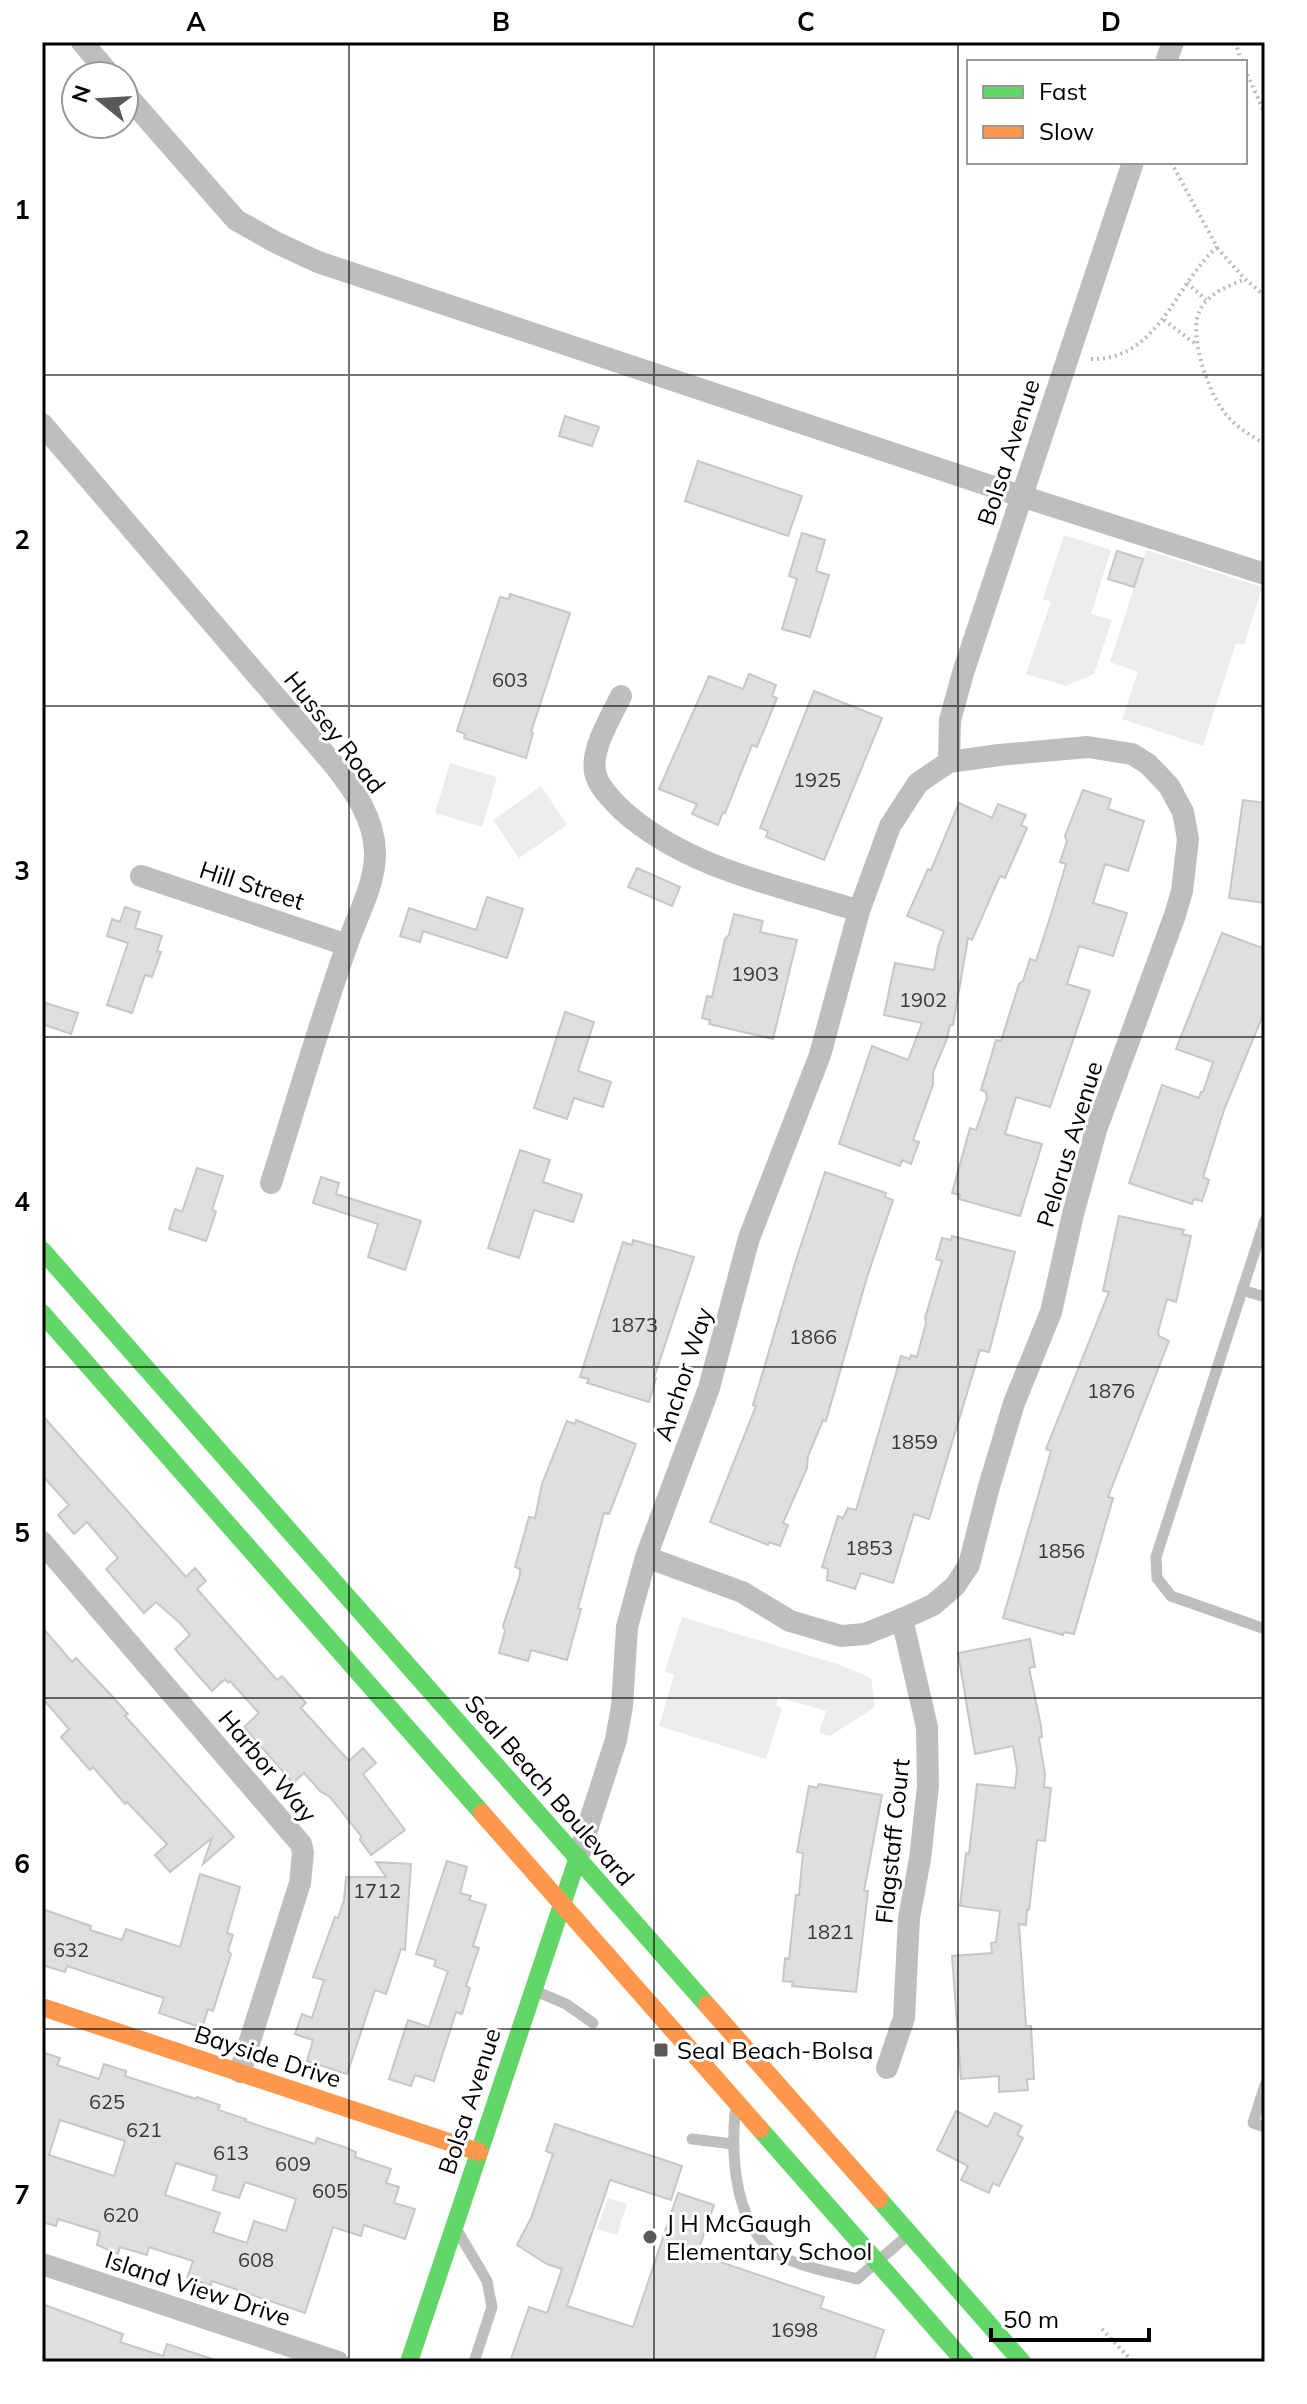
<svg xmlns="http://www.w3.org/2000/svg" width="1307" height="2404" font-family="Mulish,sans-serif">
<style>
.green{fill:#ececec}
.building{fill:#dfdfdf;stroke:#c7c7c7;stroke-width:2;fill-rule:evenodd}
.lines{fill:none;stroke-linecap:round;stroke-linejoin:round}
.path{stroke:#b9b9b9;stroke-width:4;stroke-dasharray:2 4;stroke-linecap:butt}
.lane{stroke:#bebebe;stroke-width:11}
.street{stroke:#bebebe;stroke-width:22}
.fast{stroke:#63d668;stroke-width:18}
.slow{stroke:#ff974d;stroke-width:18}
.grid{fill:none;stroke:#000;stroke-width:2;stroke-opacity:0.55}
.poi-dot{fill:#595959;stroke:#fff;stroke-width:3}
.labels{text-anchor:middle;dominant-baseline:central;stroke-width:6;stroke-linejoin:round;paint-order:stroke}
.number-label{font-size:20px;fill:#383838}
.street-label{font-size:24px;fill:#000;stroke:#fff}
.poi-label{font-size:24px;fill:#000;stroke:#fff;text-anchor:start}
.neatline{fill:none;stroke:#000;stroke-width:3}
.grid-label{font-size:26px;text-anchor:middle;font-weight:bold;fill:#000}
</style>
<rect width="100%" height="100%" fill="#fff"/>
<g class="green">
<path d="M1064,535L1111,550L1091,614L1112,620L1094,674L1066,686L1026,674L1051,602L1043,599Z"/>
<path d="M1146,550L1262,587L1244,645L1236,643L1203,746L1122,719L1138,672L1110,662Z"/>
<path d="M450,763L497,777L482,827L435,813Z"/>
<path d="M541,786L567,825L519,858L493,820Z"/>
<path d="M682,1617L840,1665L871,1678L875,1707L830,1736L819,1733L826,1711L778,1697L776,1706L782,1708L766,1759L659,1726L674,1675L665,1671Z"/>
<path d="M608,2198L627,2204L617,2235L597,2229Z"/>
</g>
<g class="building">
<path d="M565,416L599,427L592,446L559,436Z"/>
<path d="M698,461L802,496L788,536L685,501Z"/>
<path d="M802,533L825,540L816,571L829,575L810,637L782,629L797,579L789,576Z"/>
<path d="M1117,551L1143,559L1134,587L1108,579Z"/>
<path d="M510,594L570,613L531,732L533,733L526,758L464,738L465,734L457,731L500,597L509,599Z"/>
<path d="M749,674L776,685L772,696L777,698L757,747L752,745L725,813L723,812L718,825L692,814L697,804L659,789L709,676L743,689Z"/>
<path d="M814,691L882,718L824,860L766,837L768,831L760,828Z"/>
<path d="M1083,790L1111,799L1108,809L1144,821L1128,871L1105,864L1093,903L1127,913L1113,956L1079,946L1067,984L1090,991L1050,1107L1016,1097L1005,1134L1042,1144L1020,1216L959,1199L960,1195L952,1193L970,1128L976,1130L987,1098L986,1092L981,1090L996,1040L1001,1041L1019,984L1023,981L1030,959L1036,961L1053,908L1066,864L1060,862L1067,841L1065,836Z"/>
<path d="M1243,800L1265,803V903L1229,898Z"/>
<path d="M959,803L992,818L998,804L1026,815L1021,825L1027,828L1005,878L1000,876L972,940L968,938L953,1025H950L947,1039L933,1072V1085L913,1140L919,1142L911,1164L902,1160L900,1166L839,1144L872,1046L908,1060L922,1023L884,1015L895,963L934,970L938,947L944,931L907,916L928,869L931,870Z"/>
<path d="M637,868L680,887L672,906L628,887Z"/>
<path d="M487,897L523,909L507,958L423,931L420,942L400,936L409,908L476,930Z"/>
<path d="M125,907L140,912L135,928L162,936L157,951L161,952L152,977L145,975L132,1013L107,1005L128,943L107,936L112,919L120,922Z"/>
<path d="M734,914L763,921L760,932L797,940L773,1039L709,1024L710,1020L702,1018L707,996L712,997L725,939L729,935Z"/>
<path d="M1222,933L1265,949V1010L1224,1110L1203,1177L1209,1180L1202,1201L1194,1199L1192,1204L1129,1183L1162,1085L1199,1098L1201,1092H1203L1213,1062L1176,1049Z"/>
<path d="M46,1003L78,1013L71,1034L42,1024Z"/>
<path d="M565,1012L594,1022L578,1071L611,1082L603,1107L574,1098L567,1119L534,1108Z"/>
<path d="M520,1150L550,1160L543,1182L582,1195L573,1222L534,1210L519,1258L488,1248Z"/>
<path d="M197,1168L223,1176L212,1210L216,1212L206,1241L169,1229L175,1209L182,1212Z"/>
<path d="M825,1172L886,1193L885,1197L893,1200L867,1277L826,1421L823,1420L808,1456L807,1468L783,1523L788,1525L780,1546L769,1542L768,1545L710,1522L756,1406L753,1405L796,1260Z"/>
<path d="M321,1177L339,1183L336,1194L421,1221L405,1270L368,1257L378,1224L313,1203Z"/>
<path d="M1119,1216L1184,1230L1182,1234L1191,1236L1176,1302L1167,1299L1158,1332L1159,1336L1169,1341L1108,1497L1113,1498L1074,1634L1064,1632L1063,1635L1003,1618L1051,1451L1046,1449L1109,1292L1103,1291Z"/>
<path d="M952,1236L1015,1252L989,1352L980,1350L929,1519L914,1514L893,1583L861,1573L855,1589L827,1580L828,1569L822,1567L838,1516L843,1518L848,1508L856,1510L901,1356L910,1359L911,1355L917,1357L926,1323L925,1318L942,1261L936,1259L942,1238L951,1240Z"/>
<path d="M633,1240L694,1257L654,1378H656L649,1402L587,1383L589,1379L580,1377L623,1242L632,1245Z"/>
<path d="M42,1415L186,1577L195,1568L206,1581L197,1589L277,1680L282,1676L306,1703L301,1708L349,1761L363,1748L376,1763L363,1774L405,1830L371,1855L360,1840L361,1836L330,1797L320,1791L304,1773L293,1783L244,1727L259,1713L230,1681L228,1683L225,1679L212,1691L196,1673L175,1649L190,1635L180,1623L156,1602L144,1613L106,1569L118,1558L87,1522L74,1534L58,1515L69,1505L42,1475Z"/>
<path d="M576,1420L636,1444L609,1514L604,1513L578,1608L581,1609L567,1660L531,1650L528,1661L499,1653L505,1631L503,1626L520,1575V1569L515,1567L529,1517L535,1518L542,1484L567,1421L575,1424Z"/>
<path d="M42,1627L72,1662L76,1658L110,1694L128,1714L125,1716L234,1837L203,1864L212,1838L170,1872L155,1855L167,1844L127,1802L125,1804L93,1767L90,1770L61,1737L69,1729L42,1698Z"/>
<path d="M1030,1639L1035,1667L1029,1668L1041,1726L1042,1737L1039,1738L1045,1774L1044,1787L1051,1788L1045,1841L1037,1840L1029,1910H1027L1026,1925L1019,1924L1026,2026H1031L1034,2079H1027L1028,2090L999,2092V2076L961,2079L952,1956L992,1953L991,1943L996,1942L1000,1911L960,1906L966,1853L969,1854L977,1784L1015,1788L1017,1770L1013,1746L975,1754L958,1653Z"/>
<path d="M819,1784L882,1795L864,1891H868L856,1992L792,1986L793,1982L783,1981L785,1958L789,1959L796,1895H799L803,1853L797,1852L809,1786L817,1788Z"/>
<path d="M447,1861L467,1867L460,1893L471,1896L469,1900L486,1905L473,1946L479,1948L466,1986L470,1988L462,2014L456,2012L434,2081L415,2075L411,2086L389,2079L408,2020L429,2027L448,1971L434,1966L436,1960L416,1954Z"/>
<path d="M376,1862L411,1864L405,1950L401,1949L386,1994L375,1990L347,2074L307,2061L313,2040L295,2034L302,2014L312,2018L324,1980L313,1977L335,1917L338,1918L344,1900L346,1877H386Z"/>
<path d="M200,1874L240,1887L227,1933L233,1935L228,1951L231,1954L213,2011L208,2009L202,2028L159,2013L164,1998L67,1966L65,1972L42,1965V1909L91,1926L90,1930L122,1940L126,1929L180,1947Z"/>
<path d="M42,2052L60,2058L57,2065L99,2079L104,2064L126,2071L125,2076L196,2099L197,2097L220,2105L218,2110L246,2119L245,2121L315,2144L317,2138L344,2147L356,2152L355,2157L391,2169L386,2183L399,2187L394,2203L415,2209L405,2239L364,2225L361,2236L333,2227L305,2313L212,2281L211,2285L187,2278L193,2261L149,2247L147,2255L120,2247L118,2254L97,2245L100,2232L58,2219L56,2226L42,2222ZM60,2120L125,2141L114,2176L49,2155ZM176,2163L217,2176L213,2190L239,2198L245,2182L296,2199L286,2231L254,2221L247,2243L213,2232L220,2213L165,2195Z"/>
<path d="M956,2111L988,2127L995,2113L1022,2126L1017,2135L1023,2138L999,2186L993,2183L989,2193L961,2180L968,2166L937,2150Z"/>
<path d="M555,2124L682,2166L671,2200L610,2180L567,2306L633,2327L678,2193L714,2205L697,2254L824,2297L820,2308L884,2330L873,2362H510L529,2307L547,2313L562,2269L547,2264L517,2245L531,2218L553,2154L546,2151Z"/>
<path d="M42,2304L123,2334L120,2342L163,2356L167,2344L212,2359V2362H42Z"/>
</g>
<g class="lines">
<g class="path">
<path d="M1235,42L1242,62"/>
<path d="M1245,69L1265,114"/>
<path d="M1217,248L1245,279"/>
<path d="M1187,283L1206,300"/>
<path d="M1265,296L1245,279C1229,286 1208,293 1200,310C1188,334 1207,388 1222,409C1231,424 1250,435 1265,444"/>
<path d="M1164,320L1197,345"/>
<path d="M1091,359C1158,361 1176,283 1217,247L1171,162"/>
<path d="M1102,2329L1133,2362"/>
</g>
<g class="lane">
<path d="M1265,1220L1156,1557L1157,1578L1171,1596L1265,1629"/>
<path d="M1242,1290L1265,1297"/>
<path d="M533,1990L566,2004L593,2023"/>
<path d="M1265,2085L1253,2123L1265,2127"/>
<path d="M735,2113C731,2159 735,2229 779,2255C803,2268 831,2272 857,2279L906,2237"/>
<path d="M692,2139L733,2144"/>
<path d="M457,2230L487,2281L492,2307L474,2362"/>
</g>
<g class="street">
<path d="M82,42L111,76"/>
<path d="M1166,62L1173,42"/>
<path d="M124,92L236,220L277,243L318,262L1021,496L1265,574"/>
<path d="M42,424L335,766C355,792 374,818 375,852C376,883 357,916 347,945C319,1024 296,1104 271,1183"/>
<path d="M621,696C611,717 591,748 595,772C598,787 613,801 623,811C688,869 778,885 859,911"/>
<path d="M949,762L950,720L963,673L1133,162"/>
<path d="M141,876L347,945"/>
<path d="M42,1542L301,1844L303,1853L300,1883L240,2072"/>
<path d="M578,1857L616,1740L622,1706L627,1627L646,1557L709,1388L749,1238L820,1055L859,911L890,826L918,783L949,762L999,755L1088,747L1132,754L1148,764L1169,786L1183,812L1188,839L1182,891L1175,915L1096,1130L1073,1214L1051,1312L1014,1403L988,1490L969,1565L955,1586L933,1605L902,1619L865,1634L841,1636L790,1621L742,1592L646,1557"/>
<path d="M887,2068L904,2018L909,1918L920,1859L928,1786L927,1727L902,1619"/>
<path d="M42,2264L338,2362"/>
</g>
<g class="fast">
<path d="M42,1250L707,2005"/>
<path d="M42,1313L482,1813"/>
<path d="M760,2129L965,2362"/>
<path d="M879,2199L1022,2362"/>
<path d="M409,2362L578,1857"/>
</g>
<g class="slow">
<path d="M482,1813L760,2129"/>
<path d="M707,2005L879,2199"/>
<path d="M42,2007L479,2152"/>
</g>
</g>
<path class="grid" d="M349,42V2362M654,42V2362M958,42V2362M42,375H1265M42,706H1265M42,1037H1265M42,1367H1265M42,1698H1265M42,2029H1265"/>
<g class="poi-dot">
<rect x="653" y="2042" width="16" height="16" rx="4"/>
<circle cx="650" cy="2237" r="8"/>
</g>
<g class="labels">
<g class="number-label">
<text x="510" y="679">603</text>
<text x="817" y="779">1925</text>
<text x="755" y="973">1903</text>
<text x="923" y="999">1902</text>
<text x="634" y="1324">1873</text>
<text x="813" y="1336">1866</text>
<text x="1111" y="1390">1876</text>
<text x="914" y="1441">1859</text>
<text x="869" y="1547">1853</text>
<text x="1061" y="1550">1856</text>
<text x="377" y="1890">1712</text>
<text x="830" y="1931">1821</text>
<text x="71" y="1949">632</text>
<text x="107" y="2101">625</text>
<text x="144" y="2129">621</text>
<text x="231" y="2152">613</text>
<text x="293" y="2163">609</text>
<text x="330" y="2190">605</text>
<text x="121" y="2214">620</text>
<text x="256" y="2259">608</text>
<text x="794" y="2329">1698</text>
</g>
<g class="street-label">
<text transform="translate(1008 452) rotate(-72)">Bolsa Avenue</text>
<text transform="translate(335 732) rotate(52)">Hussey Road</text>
<text transform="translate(252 885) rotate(18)">Hill Street</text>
<text transform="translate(1069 1144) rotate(-73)">Pelorus Avenue</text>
<text transform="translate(683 1374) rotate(-72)">Anchor Way</text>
<text transform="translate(268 1766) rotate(50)">Harbor Way</text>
<text transform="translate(550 1790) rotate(49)">Seal Beach Boulevard</text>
<text transform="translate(892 1841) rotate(-84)">Flagstaff Court</text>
<text transform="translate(268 2056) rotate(18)">Bayside Drive</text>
<text transform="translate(469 2101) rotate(-72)">Bolsa Avenue</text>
<text transform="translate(198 2288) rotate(18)">Island View Drive</text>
</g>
<g class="poi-label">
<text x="677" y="2050">Seal Beach-Bolsa</text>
<text x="666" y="2223">J H McGaugh<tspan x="666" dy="28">Elementary School</tspan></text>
</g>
</g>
<rect width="1307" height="2404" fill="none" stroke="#ffffff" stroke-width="88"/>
<rect x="967" y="60" width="280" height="104" fill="#ffffff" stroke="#999999" stroke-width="2"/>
<rect x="983" y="86" width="40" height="12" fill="#63d668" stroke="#999999" stroke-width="2"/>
<text x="1039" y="100" font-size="24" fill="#000000">Fast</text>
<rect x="983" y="126" width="40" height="12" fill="#ff974d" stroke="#999999" stroke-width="2"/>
<text x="1039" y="140" font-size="24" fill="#000000">Slow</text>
<g transform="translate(100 100) rotate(288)"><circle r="38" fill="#ffffff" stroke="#999999" stroke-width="2"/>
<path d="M0-6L14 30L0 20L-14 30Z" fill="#595959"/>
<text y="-12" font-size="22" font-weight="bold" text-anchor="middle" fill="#000000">N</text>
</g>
<path d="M991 2328v12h158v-12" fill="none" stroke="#000000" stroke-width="4"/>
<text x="1003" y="2328" font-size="24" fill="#000000" stroke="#ffffff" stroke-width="6" paint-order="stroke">50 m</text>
<rect x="44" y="44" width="1219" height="2316" class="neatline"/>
<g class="grid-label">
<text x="196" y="31">A</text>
<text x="501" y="31">B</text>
<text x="806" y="31">C</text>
<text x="1111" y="31">D</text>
<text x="22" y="219">1</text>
<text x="22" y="549">2</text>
<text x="22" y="880">3</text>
<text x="22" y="1211">4</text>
<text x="22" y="1542">5</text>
<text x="22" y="1873">6</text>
<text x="22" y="2204">7</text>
</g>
</svg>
